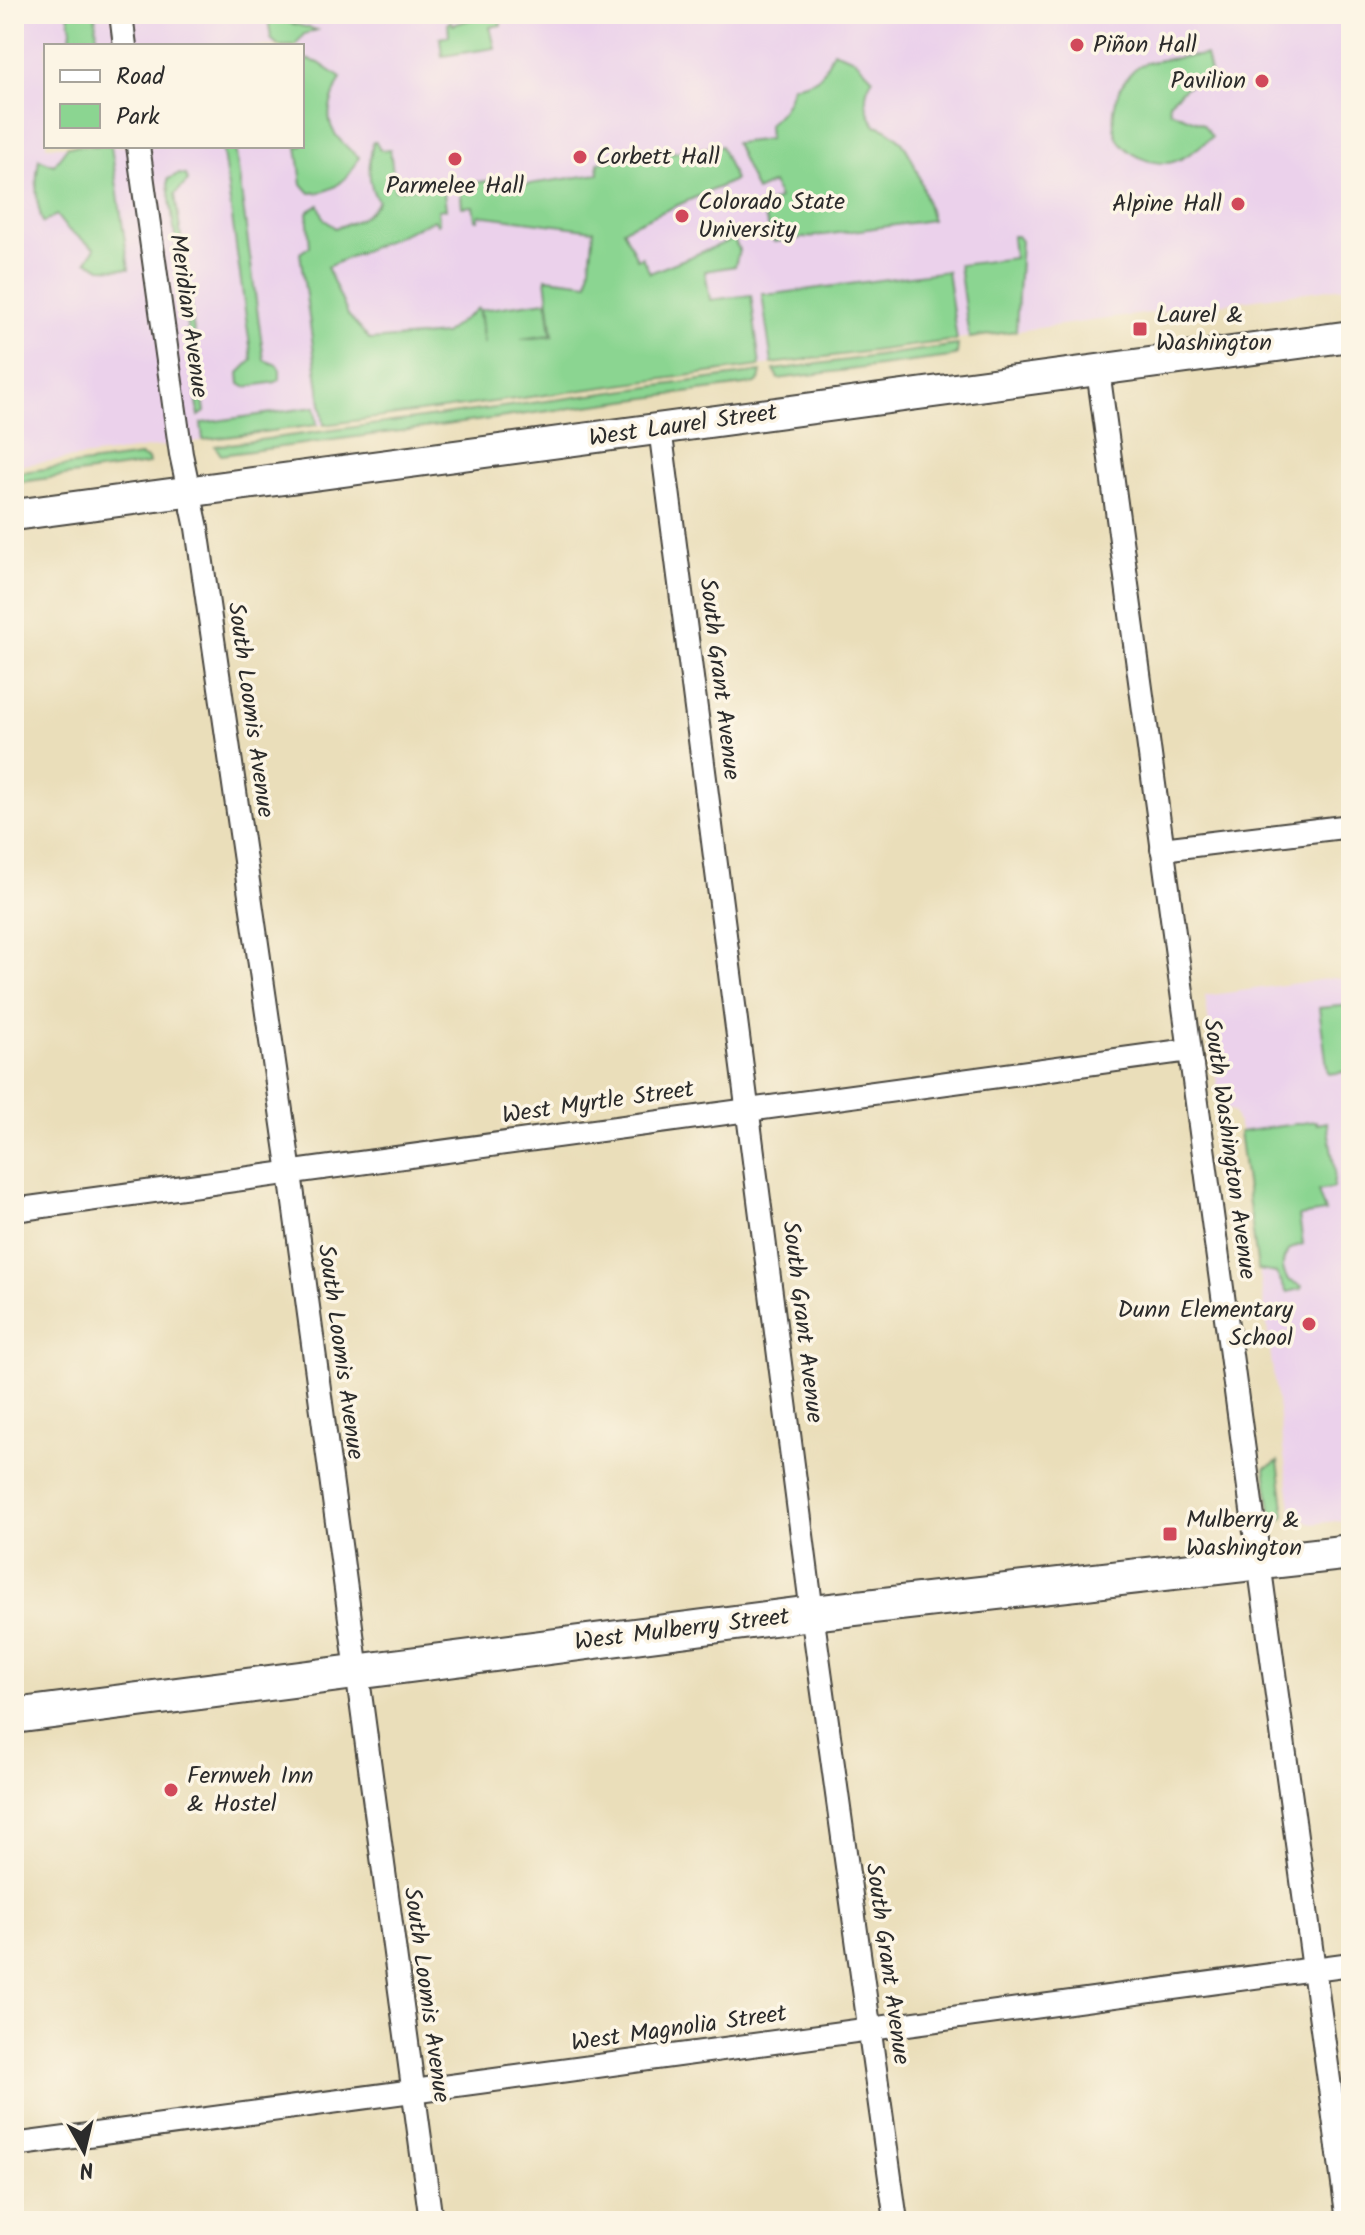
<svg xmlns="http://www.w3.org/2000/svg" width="1365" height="2235" font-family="Kalam,sans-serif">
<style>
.built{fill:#ebd1eb;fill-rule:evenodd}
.green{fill:#8bd591;stroke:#5b805e;stroke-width:2}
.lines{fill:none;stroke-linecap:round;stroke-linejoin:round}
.minor-casing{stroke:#484640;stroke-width:26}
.secondary-casing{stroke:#484640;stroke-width:34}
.primary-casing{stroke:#484640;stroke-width:38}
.minor{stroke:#fff;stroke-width:22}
.secondary{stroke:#fff;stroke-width:30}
.primary{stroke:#fff;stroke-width:34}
.poi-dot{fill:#d1495b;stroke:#fcf5e5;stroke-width:3}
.labels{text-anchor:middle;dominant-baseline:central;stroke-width:7;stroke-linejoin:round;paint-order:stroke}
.poi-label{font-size:24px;fill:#2b2b2b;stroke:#fcf5e5;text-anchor:start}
.street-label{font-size:24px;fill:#2b2b2b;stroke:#fcf5e5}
</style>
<rect width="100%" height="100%" fill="#fcf5e5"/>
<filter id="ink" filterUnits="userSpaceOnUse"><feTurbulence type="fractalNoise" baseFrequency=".0125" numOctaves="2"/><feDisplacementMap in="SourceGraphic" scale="16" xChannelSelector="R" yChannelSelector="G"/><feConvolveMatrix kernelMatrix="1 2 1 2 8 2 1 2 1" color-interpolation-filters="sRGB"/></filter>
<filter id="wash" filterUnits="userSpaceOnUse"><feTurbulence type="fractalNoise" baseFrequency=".006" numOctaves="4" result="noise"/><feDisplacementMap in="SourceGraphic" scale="32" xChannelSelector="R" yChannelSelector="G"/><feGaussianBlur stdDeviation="1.8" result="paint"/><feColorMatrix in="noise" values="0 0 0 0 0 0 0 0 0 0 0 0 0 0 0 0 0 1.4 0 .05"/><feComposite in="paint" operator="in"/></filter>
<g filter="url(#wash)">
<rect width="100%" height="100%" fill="#eadeba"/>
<g class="built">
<path d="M14,14H1351V286L14,466ZM46,46H302V146H46Z"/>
<path d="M1333,978L1351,980V1519L1313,1524L1292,1515L1241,1132L1234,1112L1220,1105L1205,996Z"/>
</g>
<g class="green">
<path d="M68,14H95L98,46H69L71,29Z"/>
<path d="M487,14H499L501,25L490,27L495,48L442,56L440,38L449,36L448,23L451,21L453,25Z"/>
<path d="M268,17L317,30L304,34L295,46H279L271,39Z"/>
<path d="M833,51L855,59L873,78C862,93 865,110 875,125C914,134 921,187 932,220L774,242L761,207L779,199L773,183L756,191L735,143L769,139L768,124C781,113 789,103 792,86C821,81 822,77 833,51Z"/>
<path d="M1206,55L1210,73L1190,84L1169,102L1170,111L1203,124L1212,137C1199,147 1180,164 1164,163C1148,163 1130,155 1120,142C1105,122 1118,78 1139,66C1149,59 1192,57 1206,55Z"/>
<path d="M302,58L319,63L341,78C322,117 325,131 359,157C350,178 334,193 310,193L302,184L297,146H302Z"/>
<path d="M373,142H376L380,150L390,149L395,190L443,184L446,209L438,210L439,223L437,224L434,220L327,267L348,315L370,340L444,334L478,308L484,344L480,310L547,301L551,335L521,339L553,336L546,278L588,283L594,230L479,215L478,220L475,219L473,206L462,207L460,185L500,179L502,188L599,174L598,162L721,146L735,180L623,229L637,259L642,257L650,273L734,239L739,250L735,266L705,271L710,300L751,295L760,366L324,425L300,253L310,246L307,212L319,205L324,219L335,228C352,223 368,218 378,201C366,183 369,162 373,142Z"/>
<path d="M68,146H111L129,269L101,268L87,261L95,248L67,229L56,215L43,223C35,200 35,183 39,159L54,165Z"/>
<path d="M222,146H235L264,360L277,365L280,370V379L276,382L245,387L240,384L239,373L252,360Z"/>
<path d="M178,174L186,175L188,181L175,194L205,412L199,416L168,184V179Z"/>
<path d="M1012,236H1017L1021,241L1016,331L969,338L959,265L1014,258Z"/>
<path d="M947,271L957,340L772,364L762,294H774Z"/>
<path d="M958,345L957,354L950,357L778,379L774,370Z"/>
<path d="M761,372L759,381L752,384L221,455L215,446Z"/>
<path d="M315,407L317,425L203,440L201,423Z"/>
<path d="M140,456L148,459L149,464L14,483V473Z"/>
<path d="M1351,1005V1071L1328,1074L1319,1008Z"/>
<path d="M1316,1121L1317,1124L1327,1122L1335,1171L1333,1188L1318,1191L1325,1212L1299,1216L1303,1244C1285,1248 1277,1263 1288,1280L1302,1286L1301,1289L1287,1292L1276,1273L1258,1270L1239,1132Z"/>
<path d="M1278,1461L1285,1515L1283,1519L1277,1520L1271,1512L1265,1468Z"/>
</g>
</g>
<g filter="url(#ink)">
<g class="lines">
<g class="minor-casing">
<g id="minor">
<path d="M121,14L125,46"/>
<path d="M138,146L181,454L197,528L290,1173L431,2221"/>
<path d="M1098,370L1348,2221"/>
<path d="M660,428L812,1613L896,2221"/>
<path d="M1162,849L1351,826"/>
<path d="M14,1210L1189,1050"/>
<path d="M14,2145L1351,1964"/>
</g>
</g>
<g class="secondary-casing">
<path id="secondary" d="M14,515L1351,336"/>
</g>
<g class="primary-casing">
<path id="primary" d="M14,1716L812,1613L1351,1552"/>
</g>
<use href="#minor" class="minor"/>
<use href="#secondary" class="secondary"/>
<use href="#primary" class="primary"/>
</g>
</g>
<g class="poi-dot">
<circle cx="1077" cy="45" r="8"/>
<circle cx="1262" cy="81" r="8"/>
<circle cx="580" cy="157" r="8"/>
<circle cx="455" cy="159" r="8"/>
<circle cx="1238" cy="204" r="8"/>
<circle cx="682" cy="216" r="8"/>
<rect x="1132" y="321" width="16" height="16" rx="4"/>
<circle cx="1309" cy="1324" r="8"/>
<rect x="1162" y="1526" width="16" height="16" rx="4"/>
<circle cx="171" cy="1790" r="8"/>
</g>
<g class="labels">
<g class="poi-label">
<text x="1093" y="45">Piñon Hall</text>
<text x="1246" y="81" text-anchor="end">Pavilion</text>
<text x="596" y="157">Corbett Hall</text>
<text x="455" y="186" text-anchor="middle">Parmelee Hall</text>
<text x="698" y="202">Colorado State<tspan x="698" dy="28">University</tspan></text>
<text x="1222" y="204" text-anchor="end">Alpine Hall</text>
<text x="1156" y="315">Laurel &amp;<tspan x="1156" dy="28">Washington</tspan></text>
<text x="1293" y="1310" text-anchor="end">Dunn Elementary<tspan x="1293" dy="28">School</tspan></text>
<text x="1186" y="1520">Mulberry &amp;<tspan x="1186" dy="28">Washington</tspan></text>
<text x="187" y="1776">Fernweh Inn<tspan x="187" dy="28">&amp; Hostel</tspan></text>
</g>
<g class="street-label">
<text transform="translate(188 316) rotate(82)">Meridian Avenue</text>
<text transform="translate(683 426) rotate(-8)">West Laurel Street</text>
<text transform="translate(719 679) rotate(83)">South Grant Avenue</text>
<text transform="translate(250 710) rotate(82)">South Loomis Avenue</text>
<text transform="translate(598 1103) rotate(-8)">West Myrtle Street</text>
<text transform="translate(1229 1149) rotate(82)">South Washington Avenue</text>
<text transform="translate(802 1322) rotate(83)">South Grant Avenue</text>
<text transform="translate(340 1352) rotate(82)">South Loomis Avenue</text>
<text transform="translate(682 1630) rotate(-7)">West Mulberry Street</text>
<text transform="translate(887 1964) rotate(82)">South Grant Avenue</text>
<text transform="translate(426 1995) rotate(82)">South Loomis Avenue</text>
<text transform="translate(679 2029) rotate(-8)">West Magnolia Street</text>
</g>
</g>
<rect width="1365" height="2235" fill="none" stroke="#fcf5e5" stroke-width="48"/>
<rect x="44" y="44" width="260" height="104" fill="#fcf5e5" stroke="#a8a49b" stroke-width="2"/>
<rect x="60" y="70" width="40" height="12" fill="#ffffff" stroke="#a8a49b" stroke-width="2"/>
<text x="116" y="84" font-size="24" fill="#2b2b2b">Road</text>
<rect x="60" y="104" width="40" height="24" fill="#8bd591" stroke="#a8a49b" stroke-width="2"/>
<text x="116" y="124" font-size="24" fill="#2b2b2b">Park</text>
<g transform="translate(84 2151) rotate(172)" stroke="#fcf5e5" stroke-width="6" paint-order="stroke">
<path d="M0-6L14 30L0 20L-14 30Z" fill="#2b2b2b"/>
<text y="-12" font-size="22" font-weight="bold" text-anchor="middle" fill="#2b2b2b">N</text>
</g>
</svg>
